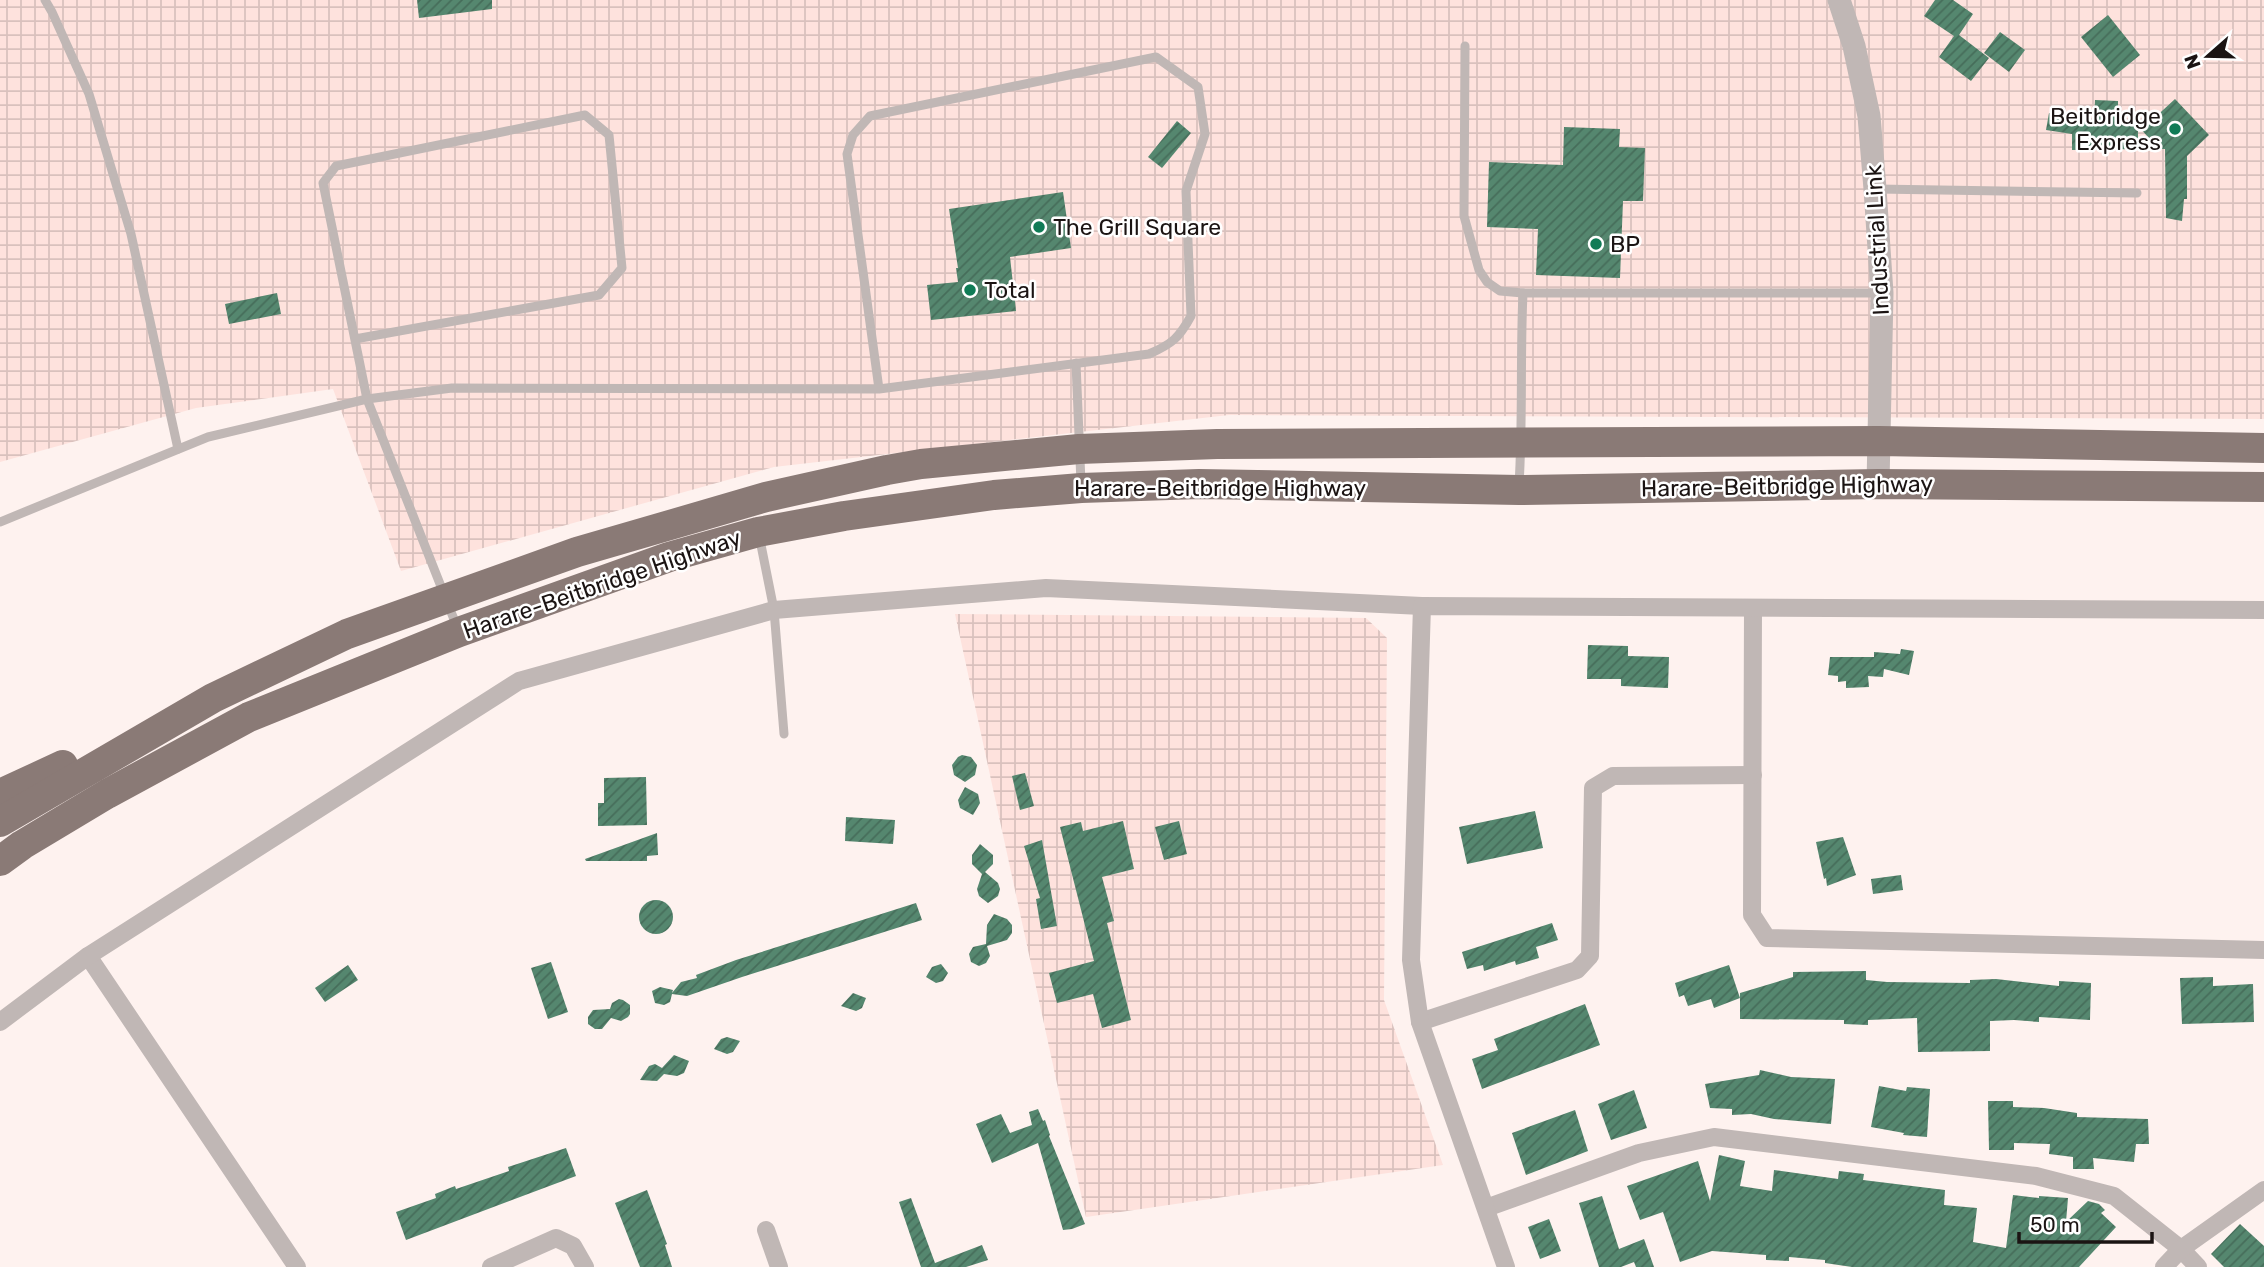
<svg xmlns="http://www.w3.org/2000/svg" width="2264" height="1267" font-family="Rubik,sans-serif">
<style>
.industrial{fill:url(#industrial-grid)}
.building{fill:url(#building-hatch)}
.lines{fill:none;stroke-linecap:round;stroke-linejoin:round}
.service{stroke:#c0b7b5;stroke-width:9}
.minor{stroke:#c0b7b5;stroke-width:18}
.tertiary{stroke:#c0b7b5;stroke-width:23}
.trunk{stroke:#8a7a76;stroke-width:30}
.poi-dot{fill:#107b56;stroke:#fff;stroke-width:2.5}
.labels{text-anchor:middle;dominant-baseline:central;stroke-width:5;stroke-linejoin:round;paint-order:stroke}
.poi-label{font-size:23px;fill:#1b1413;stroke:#fff;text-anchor:start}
.street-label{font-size:23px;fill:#1b1413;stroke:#fff}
</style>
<defs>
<pattern id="industrial-grid" width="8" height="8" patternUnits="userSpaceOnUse" patternTransform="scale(1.75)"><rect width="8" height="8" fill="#fee2dd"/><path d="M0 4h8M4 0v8" fill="none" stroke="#d9c1bd"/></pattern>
<pattern id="building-hatch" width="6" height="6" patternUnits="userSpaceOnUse" patternTransform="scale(1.75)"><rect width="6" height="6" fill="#55876f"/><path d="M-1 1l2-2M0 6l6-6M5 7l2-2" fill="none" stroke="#466d5a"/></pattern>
</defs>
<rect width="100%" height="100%" fill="#fef2ef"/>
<g class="industrial">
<path d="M0,0H2264V419L1229,415L774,467L401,571L333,389L196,408L0,462Z"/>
<path d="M955,614L1366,618L1387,638L1384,1000L1443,1165L1086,1217Z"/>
</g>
<g class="building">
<path d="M417,0H492V9L419,18Z"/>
<path d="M1935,0H1953L1973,14L1959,35L1989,58L1971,81L1939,57L1954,36L1924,16Z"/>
<path d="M2108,15L2140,55L2113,77L2081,37Z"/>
<path d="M2000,32L2025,50L2009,72L1984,53Z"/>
<path d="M2175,99L2209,135L2187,156V199H2184L2182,221L2166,218L2165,149H2159L2138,126V149L2072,150V134L2046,130L2049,113L2094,121L2095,100L2118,101V123L2150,122Z"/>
<path d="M1177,121L1191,133L1162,168L1148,157Z"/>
<path d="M1564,127L1620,129L1619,147L1645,148L1643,201H1623L1620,278L1536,275L1538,229L1487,227L1489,162L1563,165Z"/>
<path d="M1063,192L1071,248L1010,257L1016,311L931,320L927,285L958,282L956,268H958L949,209Z"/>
<path d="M277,293L281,314L229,324L225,304Z"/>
<path d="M1588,645L1628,646V656L1669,657L1668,688L1621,686V679H1587Z"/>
<path d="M1901,649L1914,651L1909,675L1884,669L1883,677L1868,676L1869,687L1846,688V681L1838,682V676L1828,675L1830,657H1874V652L1900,654Z"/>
<path d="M962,755L971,757L977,765L975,775L965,782L954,775L952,765L958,757Z"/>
<path d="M1025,773L1034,806L1020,810L1012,776Z"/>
<path d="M646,777L647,825L598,826V803H604V778Z"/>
<path d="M965,787L978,794L980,803L973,815L960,808L958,800Z"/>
<path d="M1535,811L1543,848L1467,864L1459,827Z"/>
<path d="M846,817L895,820L893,844L845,841Z"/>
<path d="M1123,821L1134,869L1102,877L1114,921L1107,923L1131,1020L1102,1028L1093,994L1057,1003L1049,973L1094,961L1060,827L1081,822L1083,831Z"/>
<path d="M1179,821L1187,854L1164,860L1155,827Z"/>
<path d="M657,833L658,855L647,856V861H586L585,859Z"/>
<path d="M1843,837L1856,875L1827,886L1826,878L1824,879L1816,842Z"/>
<path d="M1042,840L1057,926L1041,929L1036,899L1040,898L1024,846Z"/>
<path d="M980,844L993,855V864L985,872L998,883L1000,889L998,896L988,903L979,896L977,889L982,874L972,864V855Z"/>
<path d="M1901,875L1903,890L1873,894L1871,879Z"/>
<circle cx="656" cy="917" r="17"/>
<path d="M916,903L922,920L742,977L687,996L672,994L670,1002L664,1005L655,1003L652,991L660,987L673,990L672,993L681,982L697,978L696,975L736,960Z"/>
<path d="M994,914L1007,919L1012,925V933L1007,940L987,946L990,956L986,963L979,966L971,962L969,954L973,947L986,944L987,925Z"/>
<path d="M1552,923L1558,940L1536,947L1539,958L1516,965L1515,961L1484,971L1483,965L1467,969L1462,952Z"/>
<path d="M551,962L568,1012L548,1019L531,968Z"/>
<path d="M941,964L948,973L943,981L936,983L926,977L932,967Z"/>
<path d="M348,965L358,980L325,1002L315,988Z"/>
<path d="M1729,965L1740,998L1714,1008L1711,999L1688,1006L1684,995L1679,997L1675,983Z"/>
<path d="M1866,971V980L1887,982L1970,983V980L1996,979L2059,986V981L2091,983L2090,1020L2039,1017V1022L2014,1020L1990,1021V1051L1918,1052L1917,1018L1868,1020V1025L1844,1024V1020L1740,1019V993L1793,977V972Z"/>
<path d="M2213,977V986L2253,984L2254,1022L2182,1024L2180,978Z"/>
<path d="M853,993L866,998L862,1008L856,1011L841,1006Z"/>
<path d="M619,999L623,1000L630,1005V1014L628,1017L621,1021L611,1018L602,1029H595L588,1024V1017L593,1010L610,1009L612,1003Z"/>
<path d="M1585,1004L1600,1045L1482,1089L1472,1059L1498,1050L1494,1039Z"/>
<path d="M727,1037L740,1041L733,1052L727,1054L714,1049L721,1039Z"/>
<path d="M674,1055L689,1061L684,1073L677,1076L664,1074L657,1081L640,1080L649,1066L655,1064L662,1068Z"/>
<path d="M1760,1070L1791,1077L1835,1079L1831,1124L1774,1119L1751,1114L1732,1115V1109L1710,1108L1705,1084L1759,1075Z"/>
<path d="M1879,1086L1906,1091L1907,1087L1930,1089L1927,1137L1903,1135L1904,1133L1871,1127Z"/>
<path d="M1634,1090L1647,1128L1611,1140L1598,1104Z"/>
<path d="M1988,1101H2013V1107L2044,1108L2077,1113V1117L2148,1119L2149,1144H2136L2134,1162L2093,1158L2094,1169H2073V1157L2049,1154L2050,1144L2014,1143V1150H1989Z"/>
<path d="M1038,1109L1043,1121L1045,1120L1050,1135L1049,1136L1085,1224L1072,1229L1063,1230L1038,1143L992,1163L976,1124L1001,1114L1010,1133L1032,1125L1029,1112Z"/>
<path d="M1575,1110L1588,1151L1526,1175L1512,1133Z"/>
<path d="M566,1148L576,1176L406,1240L396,1212L436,1198L435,1194L455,1186L456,1189L509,1171L508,1167Z"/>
<path d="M1719,1155L1745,1161L1740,1186L1772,1191L1774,1170L1838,1179L1839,1171L1864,1174L1863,1180L1945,1190L1944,1205L1977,1208L1973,1242L2006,1248L2013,1195L2039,1198V1196L2068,1198L2066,1222L2088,1201L2099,1204L2105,1210L2101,1213L2116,1227L2079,1267H1852L1825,1263V1260L1789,1257V1261L1766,1260V1255L1712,1251L1680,1262L1663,1212L1640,1220L1627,1186L1698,1161L1710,1201Z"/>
<path d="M647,1190L667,1244L665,1245L672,1267H640L615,1203Z"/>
<path d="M1602,1196L1619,1249L1644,1239L1654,1267H1636L1634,1262L1621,1267H1599L1579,1203Z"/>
<path d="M911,1198L935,1263L982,1245L988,1260L966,1267H921L899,1202Z"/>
<path d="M1549,1219L1561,1251L1540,1259L1528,1227Z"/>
<path d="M2240,1224L2264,1246V1267H2224L2211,1254Z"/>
</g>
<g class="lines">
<g class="service">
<path d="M45,0L52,12L89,94L131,234L178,449"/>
<path d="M1465,46L1464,216L1479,270L1487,282L1500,291L1523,293"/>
<path d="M1877,189L2137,193"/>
<path d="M355,339L599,295L622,268L609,135L585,115L336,166L323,183L367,399L457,627"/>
<path d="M1076,363L1081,483"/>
<path d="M1519,485C1523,421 1520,357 1523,293H1881"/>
<path d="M0,522L208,437L367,399L452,388L879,389L1149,354C1172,344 1179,338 1191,316L1186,191L1205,134L1198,87L1156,57L870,116L853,135L847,154L879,389"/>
<path d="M759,535L774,610L784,734"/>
</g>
<g class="minor">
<path d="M1753,608L1752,915L1767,938L2264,950"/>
<path d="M88,956L297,1267"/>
<path d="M0,1022L88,956L519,681L774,610L1046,588L1422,606"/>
<path d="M1420,1022L1577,970L1590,956L1593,788L1613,776L1753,775"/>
<path d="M1486,1208L1639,1153L1714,1137L2036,1176L2114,1196L2181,1249L2198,1267"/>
<path d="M766,1230L779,1267"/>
<path d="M491,1267L556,1238L573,1246L585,1267"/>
<path d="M1506,1267L1420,1022L1411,960L1422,606L2264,610"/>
<path d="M2164,1267L2181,1249L2264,1190"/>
</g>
<path class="tertiary" d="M1839,0L1854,46L1869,116L1875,189L1882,293L1878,484"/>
<g class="trunk">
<path d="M0,794L63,765"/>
<path d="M0,822L213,698L347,634L577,552L766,497L887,470L921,464L1079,449L1217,444L1879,441L2264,448"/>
<path d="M0,861L22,845L107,794L249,717L459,632L669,557L758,532L844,516L994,495L1081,488L1199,484L1519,490L1878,484L2264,487"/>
</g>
</g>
<g class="poi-dot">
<circle cx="2175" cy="129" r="7"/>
<circle cx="1039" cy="227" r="7"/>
<circle cx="1596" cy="244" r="7"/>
<circle cx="970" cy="290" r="7"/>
</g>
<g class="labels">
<g class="poi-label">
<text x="2161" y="116" text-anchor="end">Beitbridge<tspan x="2161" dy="26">Express</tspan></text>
<text x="1053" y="227">The Grill Square</text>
<text x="1610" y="244">BP</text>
<text x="984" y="290">Total</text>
</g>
<g class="street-label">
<text transform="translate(1877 240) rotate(-93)">Industrial Link</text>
<text transform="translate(1787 486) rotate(-1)">Harare-Beitbridge Highway</text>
<text x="1220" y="488">Harare-Beitbridge Highway</text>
<text transform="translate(602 584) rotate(-19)">Harare-Beitbridge Highway</text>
</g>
</g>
<g transform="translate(2208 56) rotate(250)" stroke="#ffffff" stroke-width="5" paint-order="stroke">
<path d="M0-5L12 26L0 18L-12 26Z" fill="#1b1413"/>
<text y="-10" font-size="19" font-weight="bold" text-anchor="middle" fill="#1b1413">N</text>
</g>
<path d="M2019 1232v10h133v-10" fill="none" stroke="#1b1413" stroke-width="3.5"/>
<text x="2030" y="1232" font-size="21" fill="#1b1413" stroke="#ffffff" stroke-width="5" paint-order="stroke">50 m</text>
</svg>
